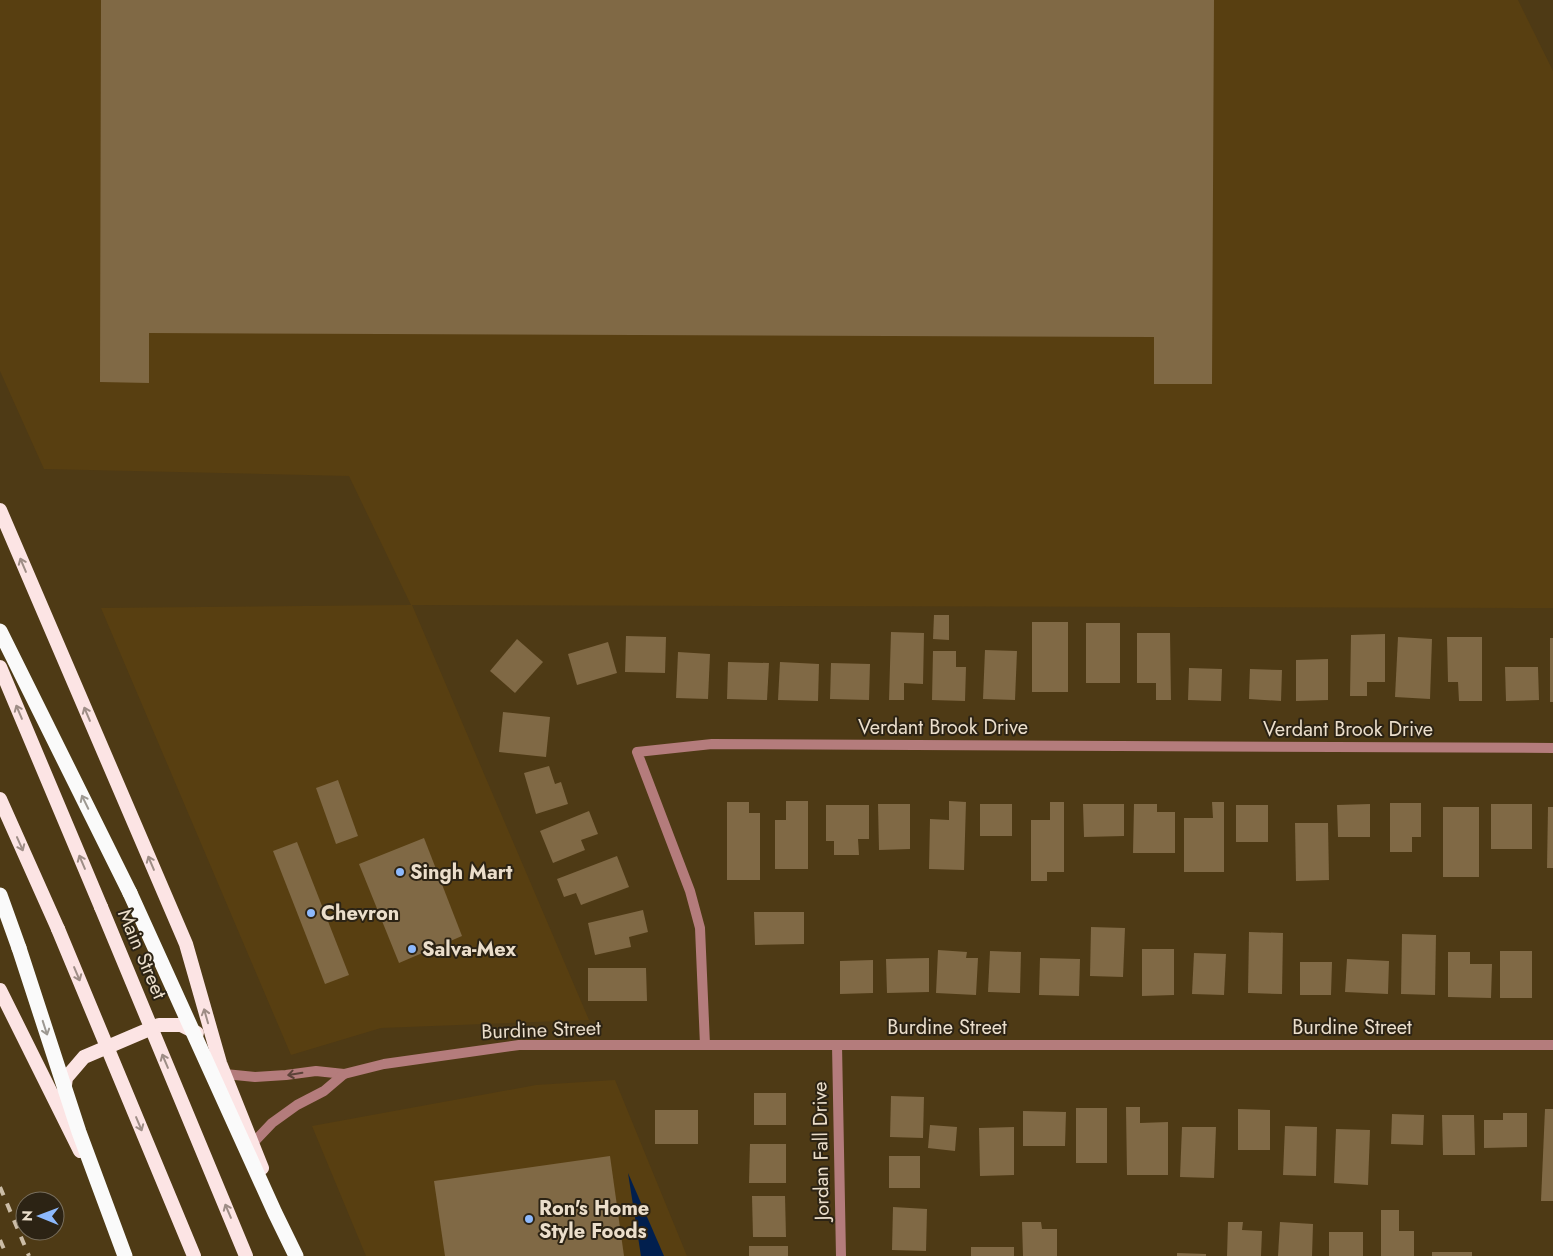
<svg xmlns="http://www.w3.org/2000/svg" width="1553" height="1256" font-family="Jost,sans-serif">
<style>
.built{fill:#583f11}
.water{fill:#011f4e}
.building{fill:#806945}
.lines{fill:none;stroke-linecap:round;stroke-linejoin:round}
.minor{stroke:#b47c7c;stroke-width:10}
.trunk{stroke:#fce4e4;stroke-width:14}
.motorway{stroke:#fafafa;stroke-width:15}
.rail{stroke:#cbbca6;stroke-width:4;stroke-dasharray:9 9;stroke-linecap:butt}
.trunk-bridge{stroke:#fce4e4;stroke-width:14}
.motorway-bridge{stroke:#fafafa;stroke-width:15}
.oneway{stroke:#9e8d86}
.oneway2{stroke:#9d9992}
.oneway3{stroke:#5c4238}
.poi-dot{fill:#8db9fc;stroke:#2c2314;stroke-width:2}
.labels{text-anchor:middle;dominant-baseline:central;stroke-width:4;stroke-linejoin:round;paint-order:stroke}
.street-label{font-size:20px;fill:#ebdecb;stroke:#2c2314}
.poi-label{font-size:20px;font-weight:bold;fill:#ebdecb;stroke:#2c2314;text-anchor:start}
</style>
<rect width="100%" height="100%" fill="#4e3a15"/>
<g class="built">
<path d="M0,0H1518L1553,71V608L412,605L589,1020L381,1028L291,1055L101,608L411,605L349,476L44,469L0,371Z"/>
<path d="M615,1080L687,1256H366L312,1126L536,1085Z"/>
</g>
<path class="water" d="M628,1173L664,1256H641Z"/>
<g class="building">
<path d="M101,0H1214L1212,384H1154V337L149,333V383L100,382Z"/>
<path d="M934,615H949V640L933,639Z"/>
<rect x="1032" y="622" width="36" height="70"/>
<rect x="1086" y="623" width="34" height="60"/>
<path d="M891,632L924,633L923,684L904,683V700H889Z"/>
<path d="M1137,633H1170L1171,700H1156V683H1137Z"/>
<path d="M1385,634V682H1367V696H1350L1351,635Z"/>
<path d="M626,636L666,637L665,673L625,672Z"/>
<path d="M1398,637L1432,639L1430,699L1395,697Z"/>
<path d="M1447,637H1482V701H1459L1458,682H1448Z"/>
<rect x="1550" y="638" width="3" height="64"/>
<path d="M517,639L543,662L515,693L490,671Z"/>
<path d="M608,642L617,673L577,685L568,654Z"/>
<path d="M985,650L1017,651L1015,700L983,699Z"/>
<path d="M933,651H956V667H966L965,701L932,700Z"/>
<path d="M678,652L710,654L708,699L676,698Z"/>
<path d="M1328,659V700L1296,701V660Z"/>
<path d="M728,662L769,663L767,700L727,699Z"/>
<path d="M780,662L819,664L818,701L778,700Z"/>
<path d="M831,663L870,664L869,700L830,699Z"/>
<path d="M1505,667H1538L1539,700L1506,701Z"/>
<path d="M1189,668L1222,669L1221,701L1188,700Z"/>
<path d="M1250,669L1282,670L1281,701L1249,699Z"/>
<path d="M503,712L550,717L546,757L499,752Z"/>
<path d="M549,766L555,784L561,782L568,804L536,814L524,773Z"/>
<path d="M338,780L358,836L336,844L316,788Z"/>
<path d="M786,801H808V869H775V820H786Z"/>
<path d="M949,801L966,802L964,870L929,869L930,819L949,820Z"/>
<path d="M727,802H749V813H760V880H727Z"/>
<path d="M1050,802H1064V872H1047V881H1031V820H1050Z"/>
<path d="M1212,802H1224V872H1184V818H1213Z"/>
<path d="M1390,803H1421V837H1412V852H1390Z"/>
<path d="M878,804H910V849L879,850Z"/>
<rect x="980" y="804" width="32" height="32"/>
<path d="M1083,804H1124V836L1084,837Z"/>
<path d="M1134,804H1157V812H1175V853H1133Z"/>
<path d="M1370,804V837H1338L1337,805Z"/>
<rect x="1491" y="804" width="41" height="45"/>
<path d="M826,805H869V839H858L859,855H834V841H826Z"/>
<rect x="1236" y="805" width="32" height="37"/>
<rect x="1443" y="807" width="36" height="70"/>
<path d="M1548,807H1553V868H1547Z"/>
<path d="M589,811L598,834L581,840L585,850L553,863L540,831Z"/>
<path d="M1295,823H1328L1329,880L1296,881Z"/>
<path d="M424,838L462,936L399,963L359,864Z"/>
<path d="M297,842L349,975L325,984L273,851Z"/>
<path d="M617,856L629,887L581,905L576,893L564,897L557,879Z"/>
<path d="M643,910L648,932L629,937L631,947L595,955L588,923Z"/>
<path d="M754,912H804V944L755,945Z"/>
<path d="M1091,927L1125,928L1123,977L1090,976Z"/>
<path d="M1249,932L1283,933L1282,994L1248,993Z"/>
<path d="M1402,934L1436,935L1435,995L1401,994Z"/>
<path d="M1142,949H1174V995L1142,996Z"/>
<path d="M938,950L967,952L966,958H978L976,995L936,993Z"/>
<path d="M990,951L1021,952L1020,993L988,992Z"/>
<rect x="1500" y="951" width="32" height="47"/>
<path d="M1448,952H1470V964H1492L1491,998L1448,997Z"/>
<path d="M1194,953L1226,954L1224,995L1192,994Z"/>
<path d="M929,958V992L887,993L886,959Z"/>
<path d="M1040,958L1080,959L1079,996L1039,995Z"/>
<path d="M1347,959L1389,961L1388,994L1345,992Z"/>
<path d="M873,960V993L840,994V961Z"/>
<path d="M1300,962H1332L1331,995H1300Z"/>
<path d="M588,968H646L647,1001H588Z"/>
<rect x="754" y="1093" width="32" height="32"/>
<path d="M891,1096L924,1097L923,1138L890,1137Z"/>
<path d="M1126,1107H1140V1123L1168,1122V1175H1127Z"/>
<rect x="1076" y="1108" width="31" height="55"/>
<path d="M1238,1109L1270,1110V1150H1238Z"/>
<path d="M1545,1109H1553V1201H1541Z"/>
<rect x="655" y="1110" width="43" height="34"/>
<path d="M1023,1111L1066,1112L1065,1146H1023Z"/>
<path d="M1503,1113H1527V1147L1484,1148V1120H1503Z"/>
<path d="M1392,1114L1424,1115L1423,1145L1391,1144Z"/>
<path d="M1442,1115H1474L1475,1155H1443Z"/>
<path d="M930,1125L957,1127L955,1151L928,1148Z"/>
<path d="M1285,1126L1317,1127L1316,1176L1283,1175Z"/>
<path d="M1014,1127V1175L980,1176L979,1128Z"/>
<path d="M1182,1127H1216L1214,1178L1180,1177Z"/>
<path d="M1336,1129L1370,1130L1368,1185L1334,1183Z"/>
<path d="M750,1144H786V1183H749Z"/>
<path d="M610,1156L624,1256H445L434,1181Z"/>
<rect x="889" y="1156" width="31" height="32"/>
<path d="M752,1196H785L786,1237H753Z"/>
<path d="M893,1207L927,1209L926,1251L892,1250Z"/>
<path d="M1381,1210H1399V1231H1414V1256H1381Z"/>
<path d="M1022,1222H1041L1042,1229H1057V1256H1023Z"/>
<path d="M1228,1222H1243L1242,1230L1262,1231L1261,1256H1227Z"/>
<path d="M1280,1222L1313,1224L1312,1256H1278Z"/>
<rect x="1329" y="1232" width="34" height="24"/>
<rect x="749" y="1246" width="39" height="10"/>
<rect x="971" y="1247" width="43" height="9"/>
<rect x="1432" y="1252" width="40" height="4"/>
<path d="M1177,1253L1206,1254V1256H1177Z"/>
</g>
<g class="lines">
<g class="minor">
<path d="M705,1045L700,928L690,891L637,752L712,744L1553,748"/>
<path d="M837,1045L841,1256"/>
<path d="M225,1074L255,1077L286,1075L316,1071L344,1074L384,1064L519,1045H1553"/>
<path d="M252,1144L272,1123L297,1105L324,1091L344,1074"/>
</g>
<g class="trunk">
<path d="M0,510L186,944L220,1063L262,1168"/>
<path d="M0,667L101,907"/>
<path d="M0,799L58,929"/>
<path d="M0,990L80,1151"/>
<path d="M64,1092L66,1078L84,1057L159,1025H181L197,1033"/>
</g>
<g class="motorway">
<path d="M0,631L130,893"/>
<path d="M0,895L19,948"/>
</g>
<g class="rail">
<path d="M0,1187L29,1256"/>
<path d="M0,1240L7,1256"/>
</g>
<g class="trunk-bridge">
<path d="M101,907L246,1256"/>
<path d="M58,929L194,1256"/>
</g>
<g class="motorway-bridge">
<path d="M130,893L275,1213L296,1256"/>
<path d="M19,948L79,1132L125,1256"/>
</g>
</g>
<defs><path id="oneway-shaft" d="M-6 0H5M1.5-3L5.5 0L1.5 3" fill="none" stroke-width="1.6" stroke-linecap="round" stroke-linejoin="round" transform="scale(1.25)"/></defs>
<g class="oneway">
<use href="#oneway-shaft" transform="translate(23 565) rotate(-113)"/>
<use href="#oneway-shaft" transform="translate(19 712) rotate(-113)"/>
<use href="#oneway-shaft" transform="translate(87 714) rotate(-113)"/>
<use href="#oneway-shaft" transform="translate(20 844) rotate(66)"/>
<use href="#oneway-shaft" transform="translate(82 862) rotate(-113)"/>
<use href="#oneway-shaft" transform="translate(151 863) rotate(-113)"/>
<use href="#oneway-shaft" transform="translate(77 974) rotate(67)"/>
<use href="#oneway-shaft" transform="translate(206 1016) rotate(-106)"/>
<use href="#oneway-shaft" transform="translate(165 1061) rotate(-113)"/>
<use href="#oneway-shaft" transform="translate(139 1124) rotate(67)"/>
<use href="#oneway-shaft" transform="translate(228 1211) rotate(-113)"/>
</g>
<g class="oneway2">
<use href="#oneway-shaft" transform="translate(85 802) rotate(-116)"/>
<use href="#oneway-shaft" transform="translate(45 1028) rotate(72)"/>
</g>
<use class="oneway3" href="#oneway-shaft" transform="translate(295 1074) rotate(171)"/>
<g class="poi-dot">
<circle cx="400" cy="872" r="5"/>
<circle cx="311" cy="913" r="5"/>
<circle cx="412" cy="949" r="5"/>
<circle cx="529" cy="1219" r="5"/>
</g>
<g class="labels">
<g class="street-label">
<text x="943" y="727">Verdant Brook Drive</text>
<text x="1348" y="729">Verdant Brook Drive</text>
<text transform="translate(142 954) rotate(67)">Main Street</text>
<text x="947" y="1027">Burdine Street</text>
<text x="1352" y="1027">Burdine Street</text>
<text transform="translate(541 1030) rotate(-2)">Burdine Street</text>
<text transform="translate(821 1151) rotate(-91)">Jordan Fall Drive</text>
</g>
<g class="poi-label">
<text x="410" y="872">Singh Mart</text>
<text x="321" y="913">Chevron</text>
<text x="422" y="949">Salva-Mex</text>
<text x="539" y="1208">Ron's Home<tspan x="539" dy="23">Style Foods</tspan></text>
</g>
</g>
<g transform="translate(40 1216) rotate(271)"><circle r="24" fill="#2c2314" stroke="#786e5d"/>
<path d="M0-4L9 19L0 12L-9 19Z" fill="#8db9fc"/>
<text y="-8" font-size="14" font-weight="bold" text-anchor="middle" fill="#ebdecb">N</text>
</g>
</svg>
